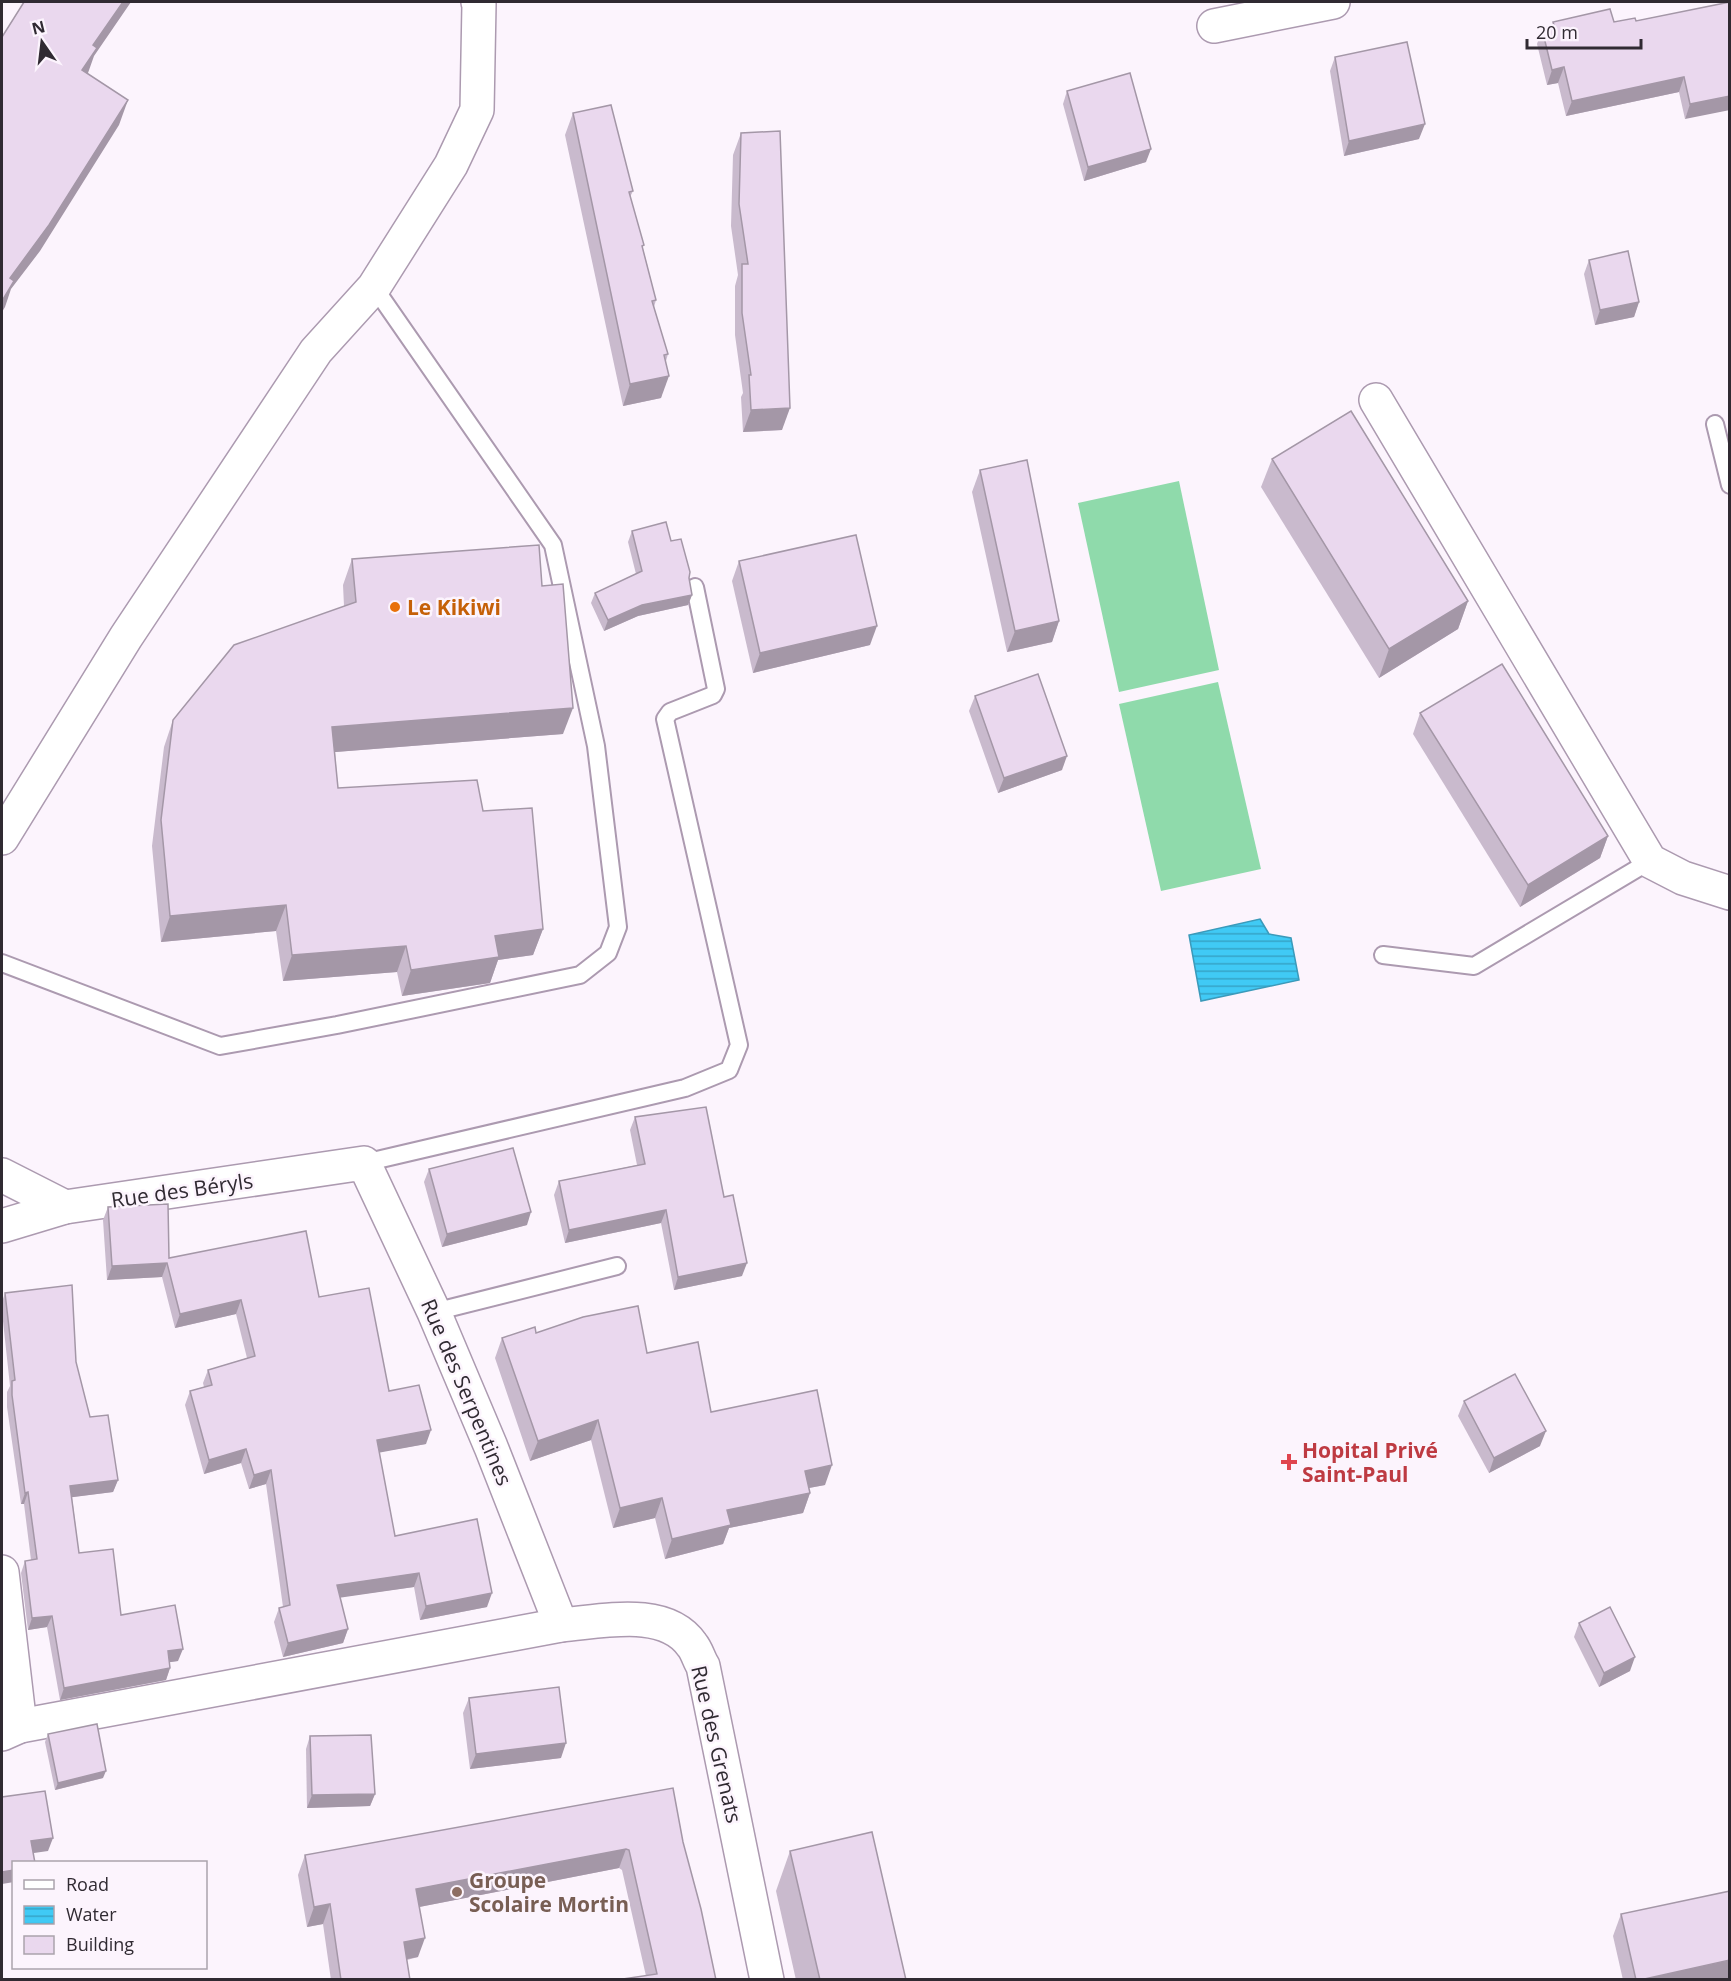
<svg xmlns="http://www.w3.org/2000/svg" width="1731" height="1981" font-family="'Open Sans',sans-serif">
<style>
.pitch{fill:#8fdaab}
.water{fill:url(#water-rules);stroke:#3b9aba;stroke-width:1.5}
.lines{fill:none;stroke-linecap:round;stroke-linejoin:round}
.lane-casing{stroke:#ac9ab0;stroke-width:20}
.street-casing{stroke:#ac9ab0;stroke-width:36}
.lane{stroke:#fff;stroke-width:16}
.street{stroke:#fff;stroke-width:33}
.wall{fill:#c9bacd}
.shaded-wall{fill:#a497a7}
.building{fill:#ead8ee;stroke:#a497a7;stroke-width:1.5}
.food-dot{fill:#e8710a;stroke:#fcf4fd;stroke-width:2}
.health-dot{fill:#e0444e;stroke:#fcf4fd;stroke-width:2}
.education-dot{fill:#8d6e63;stroke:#fcf4fd;stroke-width:2}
.labels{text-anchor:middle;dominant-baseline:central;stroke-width:5;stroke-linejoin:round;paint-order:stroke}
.food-label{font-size:21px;font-weight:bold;fill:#c56008;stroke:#fcf4fd;text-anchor:start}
.street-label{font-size:21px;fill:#302a32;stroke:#fcf4fd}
.health-label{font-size:21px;font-weight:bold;fill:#be3a42;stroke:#fcf4fd;text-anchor:start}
.education-label{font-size:21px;font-weight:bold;fill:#785e54;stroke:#fcf4fd;text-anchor:start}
</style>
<defs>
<pattern id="water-rules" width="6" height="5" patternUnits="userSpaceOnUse" patternTransform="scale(1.5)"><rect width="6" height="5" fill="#40caf5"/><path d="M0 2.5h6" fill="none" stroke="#36a4c7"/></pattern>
</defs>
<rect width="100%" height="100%" fill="#fcf4fd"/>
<g class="pitch">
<path d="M1179,481L1219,670L1119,692L1078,503Z"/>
<path d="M1218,682L1261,869L1161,891L1119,704Z"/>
</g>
<path class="water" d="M1260,919L1269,934L1291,938L1299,980L1201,1001L1189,935Z"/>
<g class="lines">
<g class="lane-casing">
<g id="lane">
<path d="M1715,424L1730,485"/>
<path d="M1383,955L1474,966L1650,861"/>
<path d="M2,963L220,1046L337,1025L580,975L608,953L618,927L596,746L553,545L374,287"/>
<path d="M364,1163L685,1088L729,1070L739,1045L665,719L670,712L713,695L716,689L695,587"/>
<path d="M434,1312L617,1266"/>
</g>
</g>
<g class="street-casing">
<g id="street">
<path d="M1214,26L1333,2"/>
<path d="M1376,400L1650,861L1683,878L1730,893"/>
<path d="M2,838L126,637L316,351L374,287L451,165L477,110L479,4L478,2"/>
<path d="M2,1175L65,1207"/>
<path d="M2,1226L65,1207L364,1163L434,1312L491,1447L561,1625"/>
<path d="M2,1572L20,1726"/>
<path d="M2,1734L20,1726L561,1625C601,1622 665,1606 692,1645C697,1651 699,1660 703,1666L767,1980"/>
</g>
</g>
<use href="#lane" class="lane"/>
<use href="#street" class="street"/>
</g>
<g class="wall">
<path d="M1730,2L1685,119L1679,92L1566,116L1558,83L1547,85L1537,44L1542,29L1552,26L1553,22H1614L1636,21Z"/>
<path d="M1335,57L1419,139L1344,156L1330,71Z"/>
<path d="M1067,91L1146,162L1084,181L1063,104Z"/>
<path d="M573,113L633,191L630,197L656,300L654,307L668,354L666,361L661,398L623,406L565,135Z"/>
<path d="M741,133L782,430L743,432L741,397L743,393L735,335V286L738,275L731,226L733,155Z"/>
<path d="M1589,260L1639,302L1634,317L1595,325L1584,274Z"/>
<path d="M1272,459L1468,601L1458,629L1379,678L1261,487Z"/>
<path d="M980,470L1059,621L1052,642L1007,652L972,492Z"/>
<path d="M632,531L671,541L689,578L692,595L688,605L638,616L604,631L591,603L595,593L636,574L628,542Z"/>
<path d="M352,559L542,586L563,734L335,752L338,788L483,811L543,929L533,955L498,960L490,983L402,996L397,972L283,981L276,931L161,942L152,846L164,747L173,720L344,606L343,585Z"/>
<path d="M739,561L870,645L753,673L732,581Z"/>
<path d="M975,696L1062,770L998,793L969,711Z"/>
<path d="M1420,713L1608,836L1600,858L1520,907L1413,734Z"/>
<path d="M635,1117L724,1197L742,1276L674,1290L661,1223L565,1243L554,1195L559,1181L637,1165L630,1130Z"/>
<path d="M429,1169L527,1225L442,1247L424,1182Z"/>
<path d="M108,1207L169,1258L319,1297L389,1391L426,1444L379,1452L395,1536L487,1607L420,1620L414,1587L340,1597L348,1629L343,1643L283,1657L274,1622L279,1608L283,1607L266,1484L249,1489L241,1463L204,1474L185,1405L190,1391L204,1387L203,1383L208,1370L247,1358L236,1314L175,1328L162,1277L107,1280L103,1220Z"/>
<path d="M5,1293L76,1362L90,1417L118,1480L113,1492L72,1497L79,1553L121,1615L178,1661L170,1662V1668L166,1680L60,1700L47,1627L28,1630L21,1573L25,1561L31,1560L24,1504H21L7,1407V1392L10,1386L2,1312V1302Z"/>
<path d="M536,1333L647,1353L711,1412L825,1485L809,1488L810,1493L803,1513L729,1528L723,1544L665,1559L655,1518L613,1528L591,1440L530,1461L495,1358L502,1338Z"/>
<path d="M1464,1401L1540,1446L1489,1473L1458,1416Z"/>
<path d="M1579,1623L1630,1671L1599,1687L1574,1637Z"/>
<path d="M469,1698L561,1758L470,1769L463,1713Z"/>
<path d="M48,1734L103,1778L55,1790L45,1742Z"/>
<path d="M310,1736L375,1794L370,1806L307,1808L306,1749Z"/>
<path d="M683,1842L716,1980L646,1976L622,1870L619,1868L419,1907L418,1957L407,1960L410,1980H331L323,1924L307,1927L298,1875L305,1855Z"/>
<path d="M790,1851L906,1980H796L776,1891Z"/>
<path d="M1621,1914L1730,1980H1623L1613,1936Z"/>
</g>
<g class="shaded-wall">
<path d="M123,2H131L94,56L88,73L73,96L82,70L93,45Z"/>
<path d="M1564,67L1558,83L1547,85L1552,70Z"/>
<path d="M1684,77L1679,92L1566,116L1572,101Z"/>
<path d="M1730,96V110L1685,119L1690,104Z"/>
<path d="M128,100L119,125L40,251L11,289L5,307L2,312V301L10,278Z"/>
<path d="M1425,124L1419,139L1344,156L1349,141Z"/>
<path d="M1151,149L1146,162L1084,181L1088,167Z"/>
<path d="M1639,302L1634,317L1595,325L1600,310Z"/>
<path d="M669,376L661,398L623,406L630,384Z"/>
<path d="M790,408L782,430L743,432L751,410Z"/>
<path d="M692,595L688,605L638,616L604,631L608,620L642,605Z"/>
<path d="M1468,601L1458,629L1379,678L1389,649Z"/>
<path d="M1059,621L1052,642L1007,652L1015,631Z"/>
<path d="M877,626L870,645L753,673L760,653Z"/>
<path d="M573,708L563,734L323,753L332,727Z"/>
<path d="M1067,756L1062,770L998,793L1004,778Z"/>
<path d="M1608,836L1600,858L1520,907L1528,885Z"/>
<path d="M286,905L276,931L161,942L170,916Z"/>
<path d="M543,929L533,955L498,960L490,983L402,996L411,970L495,936Z"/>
<path d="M406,946L397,972L283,981L292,955Z"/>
<path d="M666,1210L661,1223L565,1243L569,1230Z"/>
<path d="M531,1212L527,1225L442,1247L447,1234Z"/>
<path d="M167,1263L162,1277L107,1280L112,1266Z"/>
<path d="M747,1263L742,1276L674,1290L678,1277Z"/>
<path d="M241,1300L236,1314L175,1328L180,1314Z"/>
<path d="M598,1420L591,1440L530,1461L538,1441Z"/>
<path d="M431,1430L426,1444L372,1454L377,1440Z"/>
<path d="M1546,1431L1540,1446L1489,1473L1494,1458Z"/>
<path d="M246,1449L241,1463L204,1474L209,1460Z"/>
<path d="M832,1465L825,1485L798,1490L805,1471Z"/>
<path d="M271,1470L266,1484L249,1489L254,1475Z"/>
<path d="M118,1480L113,1492L66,1498L70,1486Z"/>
<path d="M28,1492L24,1504H21L25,1493Z"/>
<path d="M810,1493L803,1513L729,1528L723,1544L665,1559L672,1539L727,1510Z"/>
<path d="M662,1498L655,1518L613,1528L620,1508Z"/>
<path d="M419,1573L414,1587L331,1599L337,1585Z"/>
<path d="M492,1593L487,1607L420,1620L426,1606Z"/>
<path d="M52,1616L47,1627L28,1630L32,1618Z"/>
<path d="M348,1629L343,1643L283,1657L288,1643Z"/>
<path d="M183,1649L178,1661L164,1663L168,1651Z"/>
<path d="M1635,1657L1630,1671L1599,1687L1604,1673Z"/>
<path d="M170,1668L166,1680L60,1700L64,1688Z"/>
<path d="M566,1743L561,1758L470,1769L476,1754Z"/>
<path d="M106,1771L103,1778L55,1790L58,1783Z"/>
<path d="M375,1794L370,1806L307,1808L312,1795Z"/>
<path d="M53,1838L48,1851L27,1854L31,1841Z"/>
<path d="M626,1849L619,1868L409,1909L416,1889Z"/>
<path d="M14,1870V1882L2,1884V1872Z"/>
<path d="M330,1904L323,1924L307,1927L314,1907Z"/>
<path d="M425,1938L418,1957L397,1961L404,1942Z"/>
<path d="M1730,1960V1980H1640Z"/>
</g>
<g class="building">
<path d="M24,2H123L93,45L97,48L82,70L128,100L49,225L10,278L14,281L2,301V37Z"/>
<path d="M1730,2V96L1690,104L1684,77L1572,101L1564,67L1552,70L1542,29L1554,25L1553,22L1610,9L1614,22L1635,18L1636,21Z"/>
<path d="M1407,42L1425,124L1349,141L1335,57Z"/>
<path d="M1130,73L1151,149L1088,167L1067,91Z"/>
<path d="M611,105L633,191L629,192L644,245L642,246L656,300L652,301L668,354L664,355L669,376L630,384L573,113Z"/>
<path d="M780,131L790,408L751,410L749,375H751L742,313V264H748L739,204L741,133Z"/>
<path d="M1628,251L1639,302L1600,310L1589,260Z"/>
<path d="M1351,411L1468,601L1389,649L1272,459Z"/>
<path d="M1027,460L1059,621L1015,631L980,470Z"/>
<path d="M666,522L671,541L681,539L690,572L689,578L692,595L642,605L608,620L595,593L642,571L632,531Z"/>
<path d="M856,535L877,626L760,653L739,561Z"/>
<path d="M539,545L542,586L563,584L573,708L332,727L338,788L477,780L483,811L532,808L543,929L495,936L499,957L411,970L406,946L292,955L286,905L170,916L161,820L173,720L234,645L356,602L352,559Z"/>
<path d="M1502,664L1608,836L1528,885L1420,713Z"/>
<path d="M1038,674L1067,756L1004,778L975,696Z"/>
<path d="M706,1107L724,1197L733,1195L747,1263L678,1277L666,1210L569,1230L559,1181L645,1164L635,1117Z"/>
<path d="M513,1148L531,1212L447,1234L429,1169Z"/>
<path d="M168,1204L169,1258L306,1231L319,1297L369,1288L389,1391L419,1385L431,1430L377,1440L395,1536L477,1519L492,1593L426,1606L419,1573L337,1585L348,1629L288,1643L279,1608L290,1605L271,1470L254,1475L246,1449L209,1460L190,1391L212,1385L208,1370L255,1356L241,1300L180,1314L167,1263L112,1266L108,1207Z"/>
<path d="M72,1285L76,1362L90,1417L108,1415L118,1480L70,1486L79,1553L113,1549L121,1615L175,1605L183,1649L168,1651L170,1668L64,1688L52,1616L32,1618L25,1561L37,1559L28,1492L25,1493L12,1395V1381L15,1380L5,1293Z"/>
<path d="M638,1306L647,1353L698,1342L711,1412L817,1390L832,1465L805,1471L810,1493L727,1510L731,1525L672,1539L662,1498L620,1508L598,1420L538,1441L502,1338L535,1327L536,1333L583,1317Z"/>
<path d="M1515,1374L1546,1431L1494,1458L1464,1401Z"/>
<path d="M1610,1607L1635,1657L1604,1673L1579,1623Z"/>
<path d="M559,1687L566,1743L476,1754L469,1698Z"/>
<path d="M97,1724L106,1771L58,1783L48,1734Z"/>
<path d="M371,1735L375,1794L312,1795L310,1736Z"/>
<path d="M673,1788L683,1842L701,1909L716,1980H616L657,1974L629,1850L626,1849L416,1889L425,1938L404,1942L410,1980H341L330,1904L314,1907L305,1855Z"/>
<path d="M45,1791L53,1838L31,1841L35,1863H14V1870L2,1872V1797Z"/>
<path d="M872,1832L906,1980H820L790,1851Z"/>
<path d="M1730,1891V1960L1640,1980H1636L1621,1914Z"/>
</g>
<circle class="food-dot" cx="395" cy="607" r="6"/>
<path class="health-dot" d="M1286 1453h6v6h6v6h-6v6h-6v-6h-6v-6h6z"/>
<circle class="education-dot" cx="457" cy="1892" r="6"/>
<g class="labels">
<g class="food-label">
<text x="407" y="607">Le Kikiwi</text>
</g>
<g class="street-label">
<text transform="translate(182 1190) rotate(-8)">Rue des Béryls</text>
<text transform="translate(467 1392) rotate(67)">Rue des Serpentines</text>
<text transform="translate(717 1744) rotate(77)">Rue des Grenats</text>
</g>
<g class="health-label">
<text x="1302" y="1450">Hopital Privé<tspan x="1302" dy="24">Saint-Paul</tspan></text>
</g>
<g class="education-label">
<text x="469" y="1880">Groupe<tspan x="469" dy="24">Scolaire Mortin</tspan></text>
</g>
</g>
<rect width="1731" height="1981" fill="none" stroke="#302a32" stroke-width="6"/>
<rect x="12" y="1861" width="195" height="108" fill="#fcf4fd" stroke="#aaa3ac" stroke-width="1.5"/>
<rect x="24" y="1880" width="30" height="9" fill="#ffffff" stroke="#aaa3ac" stroke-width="1.5"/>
<text x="66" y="1891" font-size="18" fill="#302a32">Road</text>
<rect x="24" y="1906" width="30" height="18" fill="url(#water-rules)" stroke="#aaa3ac" stroke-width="1.5"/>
<text x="66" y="1921" font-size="18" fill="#302a32">Water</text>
<rect x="24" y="1936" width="30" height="18" fill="#ead8ee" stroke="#aaa3ac" stroke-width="1.5"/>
<text x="66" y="1951" font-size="18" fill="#302a32">Building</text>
<g transform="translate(42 42) rotate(346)" stroke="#fcf4fd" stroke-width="4.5" paint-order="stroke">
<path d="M0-4.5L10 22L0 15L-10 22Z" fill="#302a32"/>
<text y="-9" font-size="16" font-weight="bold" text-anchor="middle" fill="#302a32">N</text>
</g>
<path d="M1527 39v9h114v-9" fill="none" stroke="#302a32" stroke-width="3"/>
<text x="1536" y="39" font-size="18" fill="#302a32" stroke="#fcf4fd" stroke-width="4.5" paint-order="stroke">20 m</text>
</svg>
